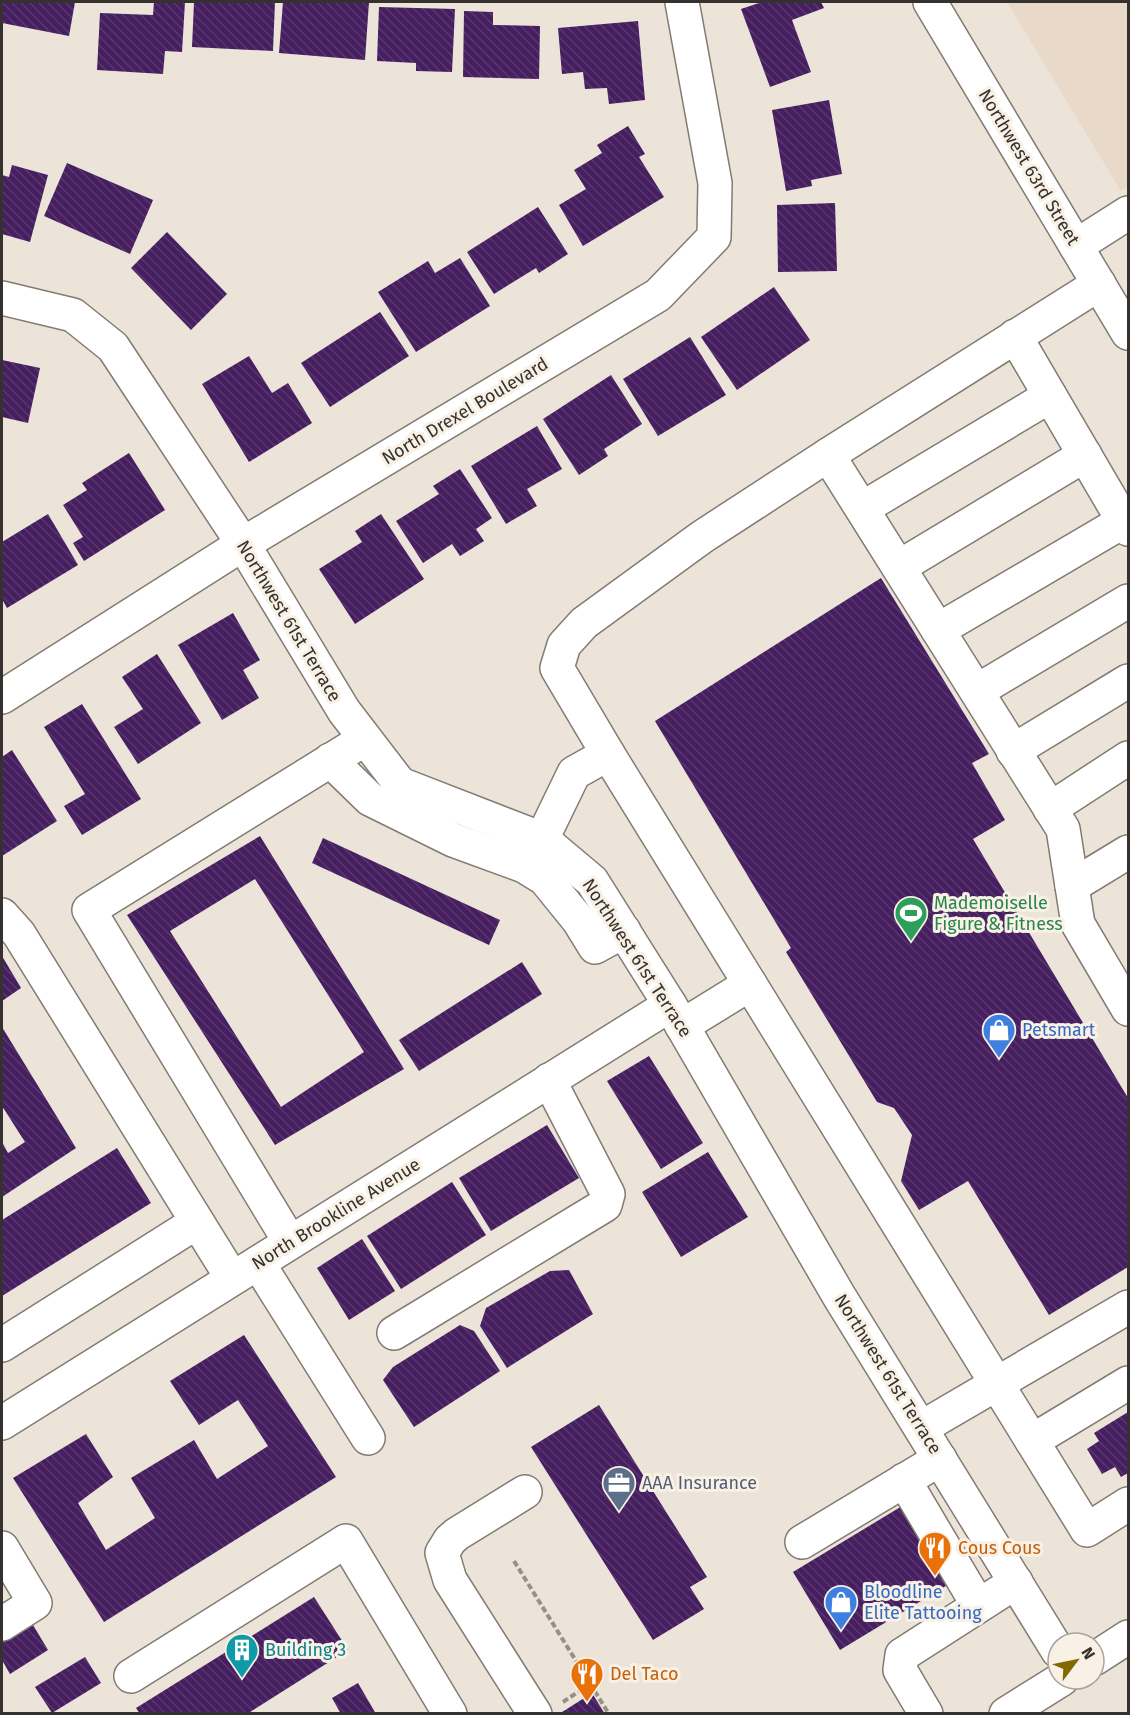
<svg xmlns="http://www.w3.org/2000/svg" width="1130" height="1715" font-family="'Fira Sans',sans-serif">
<style>
.built{fill:#e8d9c9}
.building{fill:url(#building-back-hatch);fill-rule:evenodd}
.lines{fill:none;stroke-linecap:round;stroke-linejoin:round}
.minor-casing{stroke:#837b72;stroke-width:36}
.major-casing{stroke:#837b72;stroke-width:36}
.path{stroke:#969089;stroke-width:4;stroke-dasharray:6 3;stroke-linecap:butt}
.minor{stroke:#fff;stroke-width:33}
.major{stroke:#fff;stroke-width:33}
.labels{text-anchor:middle;dominant-baseline:central;stroke-width:6;stroke-linejoin:round;paint-order:stroke}
.street-label{font-size:18px;fill:#35312e;stroke:#f9f0e6}
.leisure-label{font-size:18px;fill:#27864d;stroke:#f9f0e6;text-anchor:start}
.shop-label{font-size:18px;fill:#366cbe;stroke:#f9f0e6;text-anchor:start}
.service-label{font-size:18px;fill:#4e5e75;stroke:#f9f0e6;text-anchor:start}
.food-label{font-size:18px;fill:#c56008;stroke:#f9f0e6;text-anchor:start}
.culture-label{font-size:18px;fill:#0d838f;stroke:#f9f0e6;text-anchor:start}
</style>
<defs>
<pattern id="building-back-hatch" width="6" height="6" patternUnits="userSpaceOnUse" patternTransform="scale(1.5)"><rect width="6" height="6" fill="#461f60"/><path d="M-1 5l2 2M0 0l6 6M5-1l2 2" fill="none" stroke="#59376e"/></pattern>
</defs>
<rect width="100%" height="100%" fill="#ece3d9"/>
<path class="built" d="M1007,2H1128V186L1121,191Z"/>
<g class="building">
<path d="M2,2H75L69,36L2,23Z"/>
<path d="M154,2H185L182,52L165,51L163,74L97,70L100,13L153,15Z"/>
<path d="M194,2H275L273,51L192,47Z"/>
<path d="M283,2H369L365,60L279,53Z"/>
<path d="M762,2H821L824,8L792,20L811,72L770,87L741,9Z"/>
<path d="M379,7L455,9L452,72L416,71V63L377,61Z"/>
<path d="M464,11L493,12V25L540,26L539,79L463,77Z"/>
<path d="M638,21L645,100L609,104L607,88L585,89L583,72L562,74L558,28Z"/>
<path d="M829,100L842,174L811,180L812,186L786,191L772,110Z"/>
<path d="M628,126L645,154L639,157L664,197L583,246L559,205L586,189L574,170L602,153L597,145Z"/>
<path d="M67,163L153,200L130,254L44,216Z"/>
<path d="M12,165L48,175L30,242L2,234V175L9,177Z"/>
<path d="M835,203L837,271L778,272L777,205Z"/>
<path d="M538,207L568,254L539,273L536,268L494,294L467,252Z"/>
<path d="M167,232L227,294L191,330L131,268Z"/>
<path d="M460,258L490,306L416,352L378,292L428,261L435,273Z"/>
<path d="M774,287L810,340L737,390L701,337Z"/>
<path d="M380,312L409,356L330,407L301,363Z"/>
<path d="M690,337L726,395L658,436L623,379Z"/>
<path d="M249,356L272,393L288,383L312,423L249,462L202,384Z"/>
<path d="M2,360L40,368L28,423L2,417Z"/>
<path d="M611,375L642,424L604,449L608,456L579,475L543,419Z"/>
<path d="M537,426L562,469L527,489L537,506L506,524L471,466Z"/>
<path d="M129,453L165,510L84,561L73,543L83,537L63,505L87,490L82,483Z"/>
<path d="M460,469L492,518L476,529L484,541L460,556L452,544L423,563L396,521L439,494L433,486Z"/>
<path d="M48,514L78,565L7,608L2,599V542Z"/>
<path d="M381,514L424,579L355,624L319,569L362,542L355,531Z"/>
<path d="M881,578L989,754L972,763L1005,820L973,839L1128,1098V1267L1049,1315L968,1181L919,1210L901,1181L912,1135L894,1108L877,1102L786,952L791,948L655,721Z"/>
<path d="M233,613L260,660L243,670L259,698L222,720L178,645Z"/>
<path d="M157,654L201,723L138,764L114,727L143,709L122,677Z"/>
<path d="M82,704L141,799L82,835L64,806L85,794L44,727Z"/>
<path d="M12,750L57,821L2,856V757Z"/>
<path d="M260,836L404,1069L275,1145L127,915ZM255,879L364,1052L281,1107L170,931Z"/>
<path d="M323,838L500,920L489,945L312,863Z"/>
<path d="M2,956L21,988L2,1001Z"/>
<path d="M522,962L542,994L419,1071L399,1040Z"/>
<path d="M2,1027L76,1148L2,1197V1142L8,1153L25,1142L2,1106Z"/>
<path d="M649,1056L703,1143L661,1169L607,1081Z"/>
<path d="M547,1125L579,1178L491,1231L459,1178Z"/>
<path d="M117,1148L151,1203L2,1296V1220Z"/>
<path d="M708,1152L748,1217L681,1257L642,1192Z"/>
<path d="M452,1182L486,1235L401,1289L367,1236Z"/>
<path d="M362,1239L395,1291L349,1320L317,1268Z"/>
<path d="M569,1270L593,1314L507,1368L480,1326L486,1308L550,1271Z"/>
<path d="M460,1325L474,1331L500,1371L414,1427L383,1380L393,1367Z"/>
<path d="M244,1335L336,1477L104,1622L13,1478L86,1434L113,1477L78,1503L106,1550L155,1518L131,1478L194,1440L217,1479L268,1446L238,1400L199,1425L170,1381Z"/>
<path d="M599,1405L707,1577L690,1587L704,1609L653,1640L531,1447Z"/>
<path d="M1128,1412V1473L1121,1477L1115,1467L1102,1474L1087,1449L1099,1441L1094,1433Z"/>
<path d="M907,1503L954,1581L840,1650L793,1572Z"/>
<path d="M314,1597L348,1650L247,1714H140L136,1708Z"/>
<path d="M30,1620L48,1650L10,1674L2,1660V1638Z"/>
<path d="M85,1657L101,1683L52,1713L35,1687Z"/>
<path d="M358,1683L376,1714H341L332,1698Z"/>
<path d="M592,1693L605,1714H559Z"/>
</g>
<g class="lines">
<g class="minor-casing">
<g id="minor">
<path d="M1076,246L1128,213"/>
<path d="M1099,284L828,455L1063,829L1078,924L1128,1009"/>
<path d="M2,298L73,315L113,347L243,544L344,711L400,784L542,839L592,881L670,1005L839,1296L1058,1651"/>
<path d="M1015,336L1128,529"/>
<path d="M863,508L1050,396"/>
<path d="M899,567L1085,455"/>
<path d="M938,630L1124,521"/>
<path d="M977,691L1128,601"/>
<path d="M2,697L243,544L658,295L714,237L715,183L682,2"/>
<path d="M1013,751L1128,681"/>
<path d="M608,754L1087,1530L1128,1504"/>
<path d="M330,760L370,799L453,840L524,866L545,879L579,921L595,947L624,931"/>
<path d="M1050,809L1128,758"/>
<path d="M542,839L574,773L608,754L557,668L564,645L584,623L702,537L828,455"/>
<path d="M1072,886L1128,852"/>
<path d="M2,915L19,934L232,1278"/>
<path d="M682,1026L750,984"/>
<path d="M290,1242L89,910L365,739"/>
<path d="M258,1263L368,1438"/>
<path d="M394,1333L605,1205L608,1194L549,1080"/>
<path d="M2,1345L197,1222"/>
<path d="M2,1423L670,1005"/>
<path d="M921,1428L1128,1307"/>
<path d="M1032,1441L1128,1383"/>
<path d="M904,1480L978,1605"/>
<path d="M525,1492L457,1534L450,1540L442,1553L450,1580L535,1714"/>
<path d="M802,1542L940,1459"/>
<path d="M2,1548L35,1603L2,1624"/>
<path d="M131,1676L346,1541L450,1714"/>
<path d="M926,1714L900,1670L902,1655L1016,1582"/>
</g>
</g>
<g class="major-casing">
<g id="major">
<path d="M930,2L1128,333"/>
<path d="M1094,1659L1128,1637"/>
<path d="M1006,1714L1062,1679"/>
</g>
</g>
<g class="path">
<path d="M514,1561L609,1714"/>
<path d="M563,1702L590,1684"/>
</g>
<use href="#minor" class="minor"/>
<use href="#major" class="major"/>
</g>
<defs>
<g id="stadium-pin" transform="scale(1.725)"><path d="M0 17L-7.5 6A9.5 9.5 0 1 1 7.5 6Z" fill="#2e9e5b" stroke="#f9f0e6"/><path d="M0-5a6.5 5 0 1 0 0 10a6.5 5 0 1 0 0-10ZM-3.5-1.8h7v3.6h-7Z" fill="#fff"/></g>
<g id="shop-pin" transform="scale(1.725)"><path d="M0 17L-7.5 6A9.5 9.5 0 1 1 7.5 6Z" fill="#3f7fe0" stroke="#f9f0e6"/><path d="M-5-2.5h2.3a2.7 3.5 0 0 1 5.4 0H5L5.5 6h-11ZM-1.5-2.5h3a1.5 2.3 0 0 0-3 0Z" fill="#fff"/></g>
<g id="office-pin" transform="scale(1.725)"><path d="M0 17L-7.5 6A9.5 9.5 0 1 1 7.5 6Z" fill="#5c6f8a" stroke="#f9f0e6"/><path d="M-6-3h4V-5.5h4V-3h4V5H-6ZM-1-4.5V-3h2v-1.5ZM-6 0V1H6V0Z" fill="#fff"/></g>
<g id="restaurant-pin" transform="scale(1.725)"><path d="M0 17L-7.5 6A9.5 9.5 0 1 1 7.5 6Z" fill="#e8710a" stroke="#f9f0e6"/><path d="M-5-6h1v4h1v-4h1v4h1v-4h1v5L-1.5 .5V6h-2V.5L-5-1ZM5-6V6H3V1.5H1.5Q1.5-4 5-6Z" fill="#fff"/></g>
<g id="building-pin" transform="scale(1.725)"><path d="M0 17L-7.5 6A9.5 9.5 0 1 1 7.5 6Z" fill="#0f9aa8" stroke="#f9f0e6"/><path d="M-4-6H4V6H1V3H-1V6H-4ZM-2.5-4.3h1.7v1.8h-1.7ZM.8-4.3h1.7v1.8H.8ZM-2.5-1h1.7V.8h-1.7ZM.8-1h1.7V.8H.8Z" fill="#fff"/></g>
</defs>
<g fill-rule="evenodd">
<use href="#stadium-pin" x="911" y="913"/>
<use href="#shop-pin" x="999" y="1030"/>
<use href="#office-pin" x="619" y="1483"/>
<use href="#restaurant-pin" x="935" y="1548"/>
<use href="#shop-pin" x="841" y="1602"/>
<use href="#building-pin" x="242" y="1650"/>
<use href="#restaurant-pin" x="587" y="1674"/>
</g>
<g class="labels">
<g class="street-label">
<text transform="translate(1029 167) rotate(59)">Northwest 63rd Street</text>
<text transform="translate(465 411) rotate(-31)">North Drexel Boulevard</text>
<text transform="translate(289 621) rotate(59)">Northwest 61st Terrace</text>
<text transform="translate(637 958) rotate(57)">Northwest 61st Terrace</text>
<text transform="translate(336 1214) rotate(-32)">North Brookline Avenue</text>
<text transform="translate(888 1374) rotate(58)">Northwest 61st Terrace</text>
</g>
<g class="leisure-label">
<text x="934" y="903">Mademoiselle<tspan x="934" dy="21">Figure &amp; Fitness</tspan></text>
</g>
<g class="shop-label">
<text x="1022" y="1030">Petsmart</text>
<text x="864" y="1592">Bloodline<tspan x="864" dy="21">Elite Tattooing</tspan></text>
</g>
<g class="service-label">
<text x="642" y="1483">AAA Insurance</text>
</g>
<g class="food-label">
<text x="958" y="1548">Cous Cous</text>
<text x="610" y="1674">Del Taco</text>
</g>
<g class="culture-label">
<text x="265" y="1650">Building 3</text>
</g>
</g>
<rect width="1130" height="1715" fill="none" stroke="#35312e" stroke-width="6"/>
<g transform="translate(1076 1661) rotate(58)"><circle r="28" fill="#f9f0e6" stroke="#aba49c" stroke-width="1.5"/>
<path d="M0-4.5L10 22L0 15L-10 22Z" fill="#826800"/>
<text y="-9" font-size="16" font-weight="bold" text-anchor="middle" fill="#35312e">N</text>
</g>
</svg>
